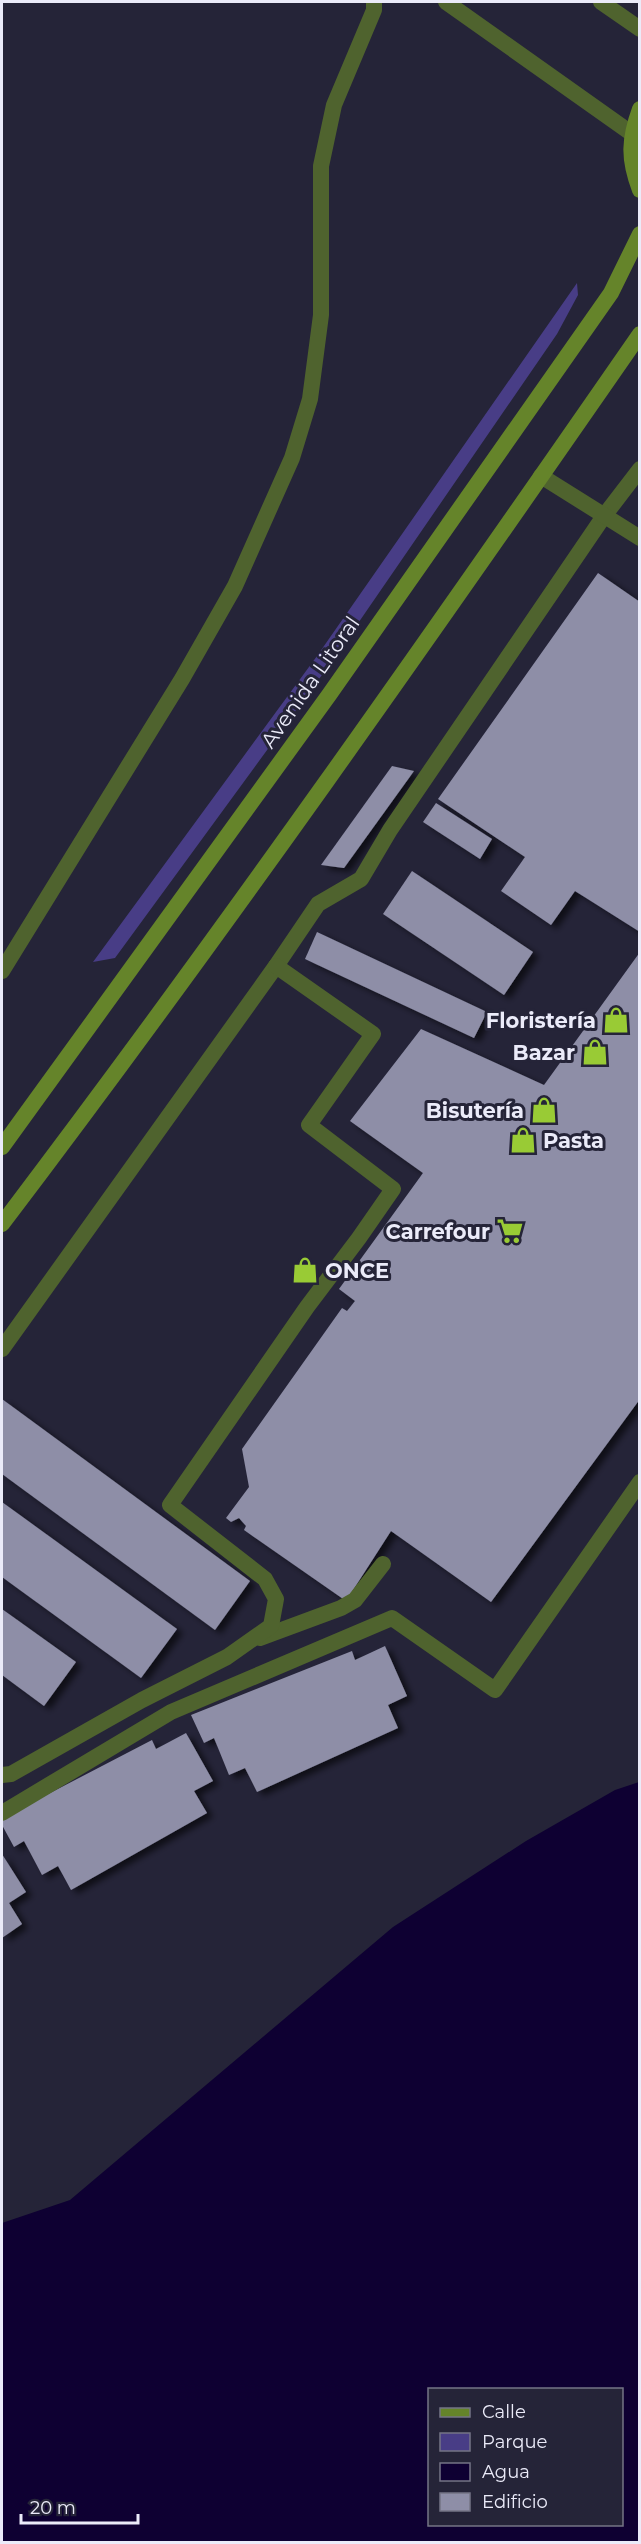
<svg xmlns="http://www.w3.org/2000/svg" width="641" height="2544" font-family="Montserrat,sans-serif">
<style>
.green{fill:#483d86}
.water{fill:#0e0032;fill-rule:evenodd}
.building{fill:#8e8ea7;filter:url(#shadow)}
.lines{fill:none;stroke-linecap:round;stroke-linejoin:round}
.service{stroke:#4f632e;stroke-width:16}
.minor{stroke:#4f632e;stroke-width:16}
.secondary{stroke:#65842a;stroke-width:16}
.labels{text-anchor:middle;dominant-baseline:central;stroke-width:6;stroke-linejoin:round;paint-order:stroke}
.street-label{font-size:21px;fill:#ebebf9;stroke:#252438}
.poi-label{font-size:21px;font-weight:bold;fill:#ebebf9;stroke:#252438;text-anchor:end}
</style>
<defs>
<filter id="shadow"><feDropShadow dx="6" dy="4" stdDeviation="3" flood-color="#0009"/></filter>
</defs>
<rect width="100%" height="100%" fill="#252438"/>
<path class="green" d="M577,283L578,295L557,334L330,664L115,958L93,962L317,656Z"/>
<path class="water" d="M639,1782V2542H2V2223L70,2200L393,1927L526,1841L615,1790ZM430,2390H622V2524H430Z"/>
<g class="building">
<path d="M598,573L640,602V932L575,891L551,925L501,891L525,857L438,799Z"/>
<path d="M392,766L414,771L344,868L321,865Z"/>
<path d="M436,803L492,839L480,859L423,822Z"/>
<path d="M412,871L533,952L504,995L383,914Z"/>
<path d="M317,932L487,1012L474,1038L305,959Z"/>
<path d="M640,952V1399L491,1602L391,1531L346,1601L244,1530L246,1526L239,1518L231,1522L226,1518L249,1487L242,1449L342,1308L347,1311L355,1301L339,1289L423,1173L350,1121L421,1029L544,1085Z"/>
<path d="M304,1266L310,1270L306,1275L300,1271Z"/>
<path d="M2,1399L250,1581L215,1630L2,1474Z"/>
<path d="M2,1502L177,1629L141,1678L2,1577Z"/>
<path d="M2,1609L76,1662L44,1706L2,1675Z"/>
<path d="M385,1646L407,1696L388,1705L398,1728L257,1792L245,1768L229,1775L214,1738L204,1743L191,1715L352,1651L355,1660Z"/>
<path d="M186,1733L213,1781L194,1791L207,1813L71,1890L58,1866L42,1875L24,1841L14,1847L2,1825V1818L152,1740L156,1749Z"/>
<path d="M2,1854L26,1892L9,1903L22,1924L2,1938Z"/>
</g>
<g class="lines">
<g class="service">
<path d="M2,1349L276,966L318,904L361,879L390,830L604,516L640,469"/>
<path d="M260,1638L341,1608L355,1600L383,1564"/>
<path d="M2,1775L11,1774L142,1700L227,1657L271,1626L276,1599L265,1579L170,1505L307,1307L359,1238L393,1189L309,1125L373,1034L276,966"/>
<path d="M2,1813L171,1712L392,1618L495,1690L640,1482"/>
</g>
<g class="minor">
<path d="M446,2L631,133"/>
<path d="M601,2L640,29"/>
<path d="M541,476L640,538"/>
<path d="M2,971L182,679L235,586L292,458L310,399L321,315V166L334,105L374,10V2"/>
</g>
<g class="secondary">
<path d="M640,109C629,139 628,159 640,190"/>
<path d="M2,1147L329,695L611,293L640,234"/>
<path d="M2,1224C222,934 432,634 640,334"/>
</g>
</g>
<defs>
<g id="shop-bare" transform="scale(2.07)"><path d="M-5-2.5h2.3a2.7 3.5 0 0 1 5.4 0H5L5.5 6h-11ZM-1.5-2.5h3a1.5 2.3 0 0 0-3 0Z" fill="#99cb35" stroke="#252438" stroke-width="2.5" paint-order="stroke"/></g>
<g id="supermarket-bare" transform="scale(2.07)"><path d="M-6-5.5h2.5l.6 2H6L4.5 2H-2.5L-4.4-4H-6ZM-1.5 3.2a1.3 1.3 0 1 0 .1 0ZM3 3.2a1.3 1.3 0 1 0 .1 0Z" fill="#99cb35" stroke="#252438" stroke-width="2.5" paint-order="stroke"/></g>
</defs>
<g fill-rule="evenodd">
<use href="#shop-bare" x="616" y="1020"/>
<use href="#shop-bare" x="595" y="1052"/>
<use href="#shop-bare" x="544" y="1110"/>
<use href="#shop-bare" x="523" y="1140"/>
<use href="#supermarket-bare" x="510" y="1231"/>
<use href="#shop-bare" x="305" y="1270"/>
</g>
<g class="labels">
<g class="street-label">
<text transform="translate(310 682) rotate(-55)">Avenida Litoral</text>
</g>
<g class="poi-label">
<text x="596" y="1020">Floristería</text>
<text x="575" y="1052">Bazar</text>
<text x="524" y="1110">Bisutería</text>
<text x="543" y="1140" text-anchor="start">Pasta</text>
<text x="490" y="1231">Carrefour</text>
<text x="325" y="1270" text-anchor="start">ONCE</text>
</g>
</g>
<rect width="641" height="2544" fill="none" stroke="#ebebf9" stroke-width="6"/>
<rect x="428" y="2388" width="195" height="138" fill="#252438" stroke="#747485" stroke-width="1.5"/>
<rect x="440" y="2408" width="30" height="9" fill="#65842a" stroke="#747485" stroke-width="1.5"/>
<text x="482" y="2418" font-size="18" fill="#ebebf9">Calle</text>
<rect x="440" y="2433" width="30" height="18" fill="#483d86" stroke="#747485" stroke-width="1.5"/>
<text x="482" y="2448" font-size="18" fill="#ebebf9">Parque</text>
<rect x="440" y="2463" width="30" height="18" fill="#0e0032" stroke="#747485" stroke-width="1.5"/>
<text x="482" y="2478" font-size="18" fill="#ebebf9">Agua</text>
<rect x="440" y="2493" width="30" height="18" fill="#8e8ea7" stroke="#747485" stroke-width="1.5"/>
<text x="482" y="2508" font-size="18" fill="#ebebf9">Edificio</text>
<path d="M21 2514v9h117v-9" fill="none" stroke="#ebebf9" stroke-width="3"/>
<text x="30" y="2514" font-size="18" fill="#ebebf9" stroke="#252438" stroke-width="4.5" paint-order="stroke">20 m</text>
</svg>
